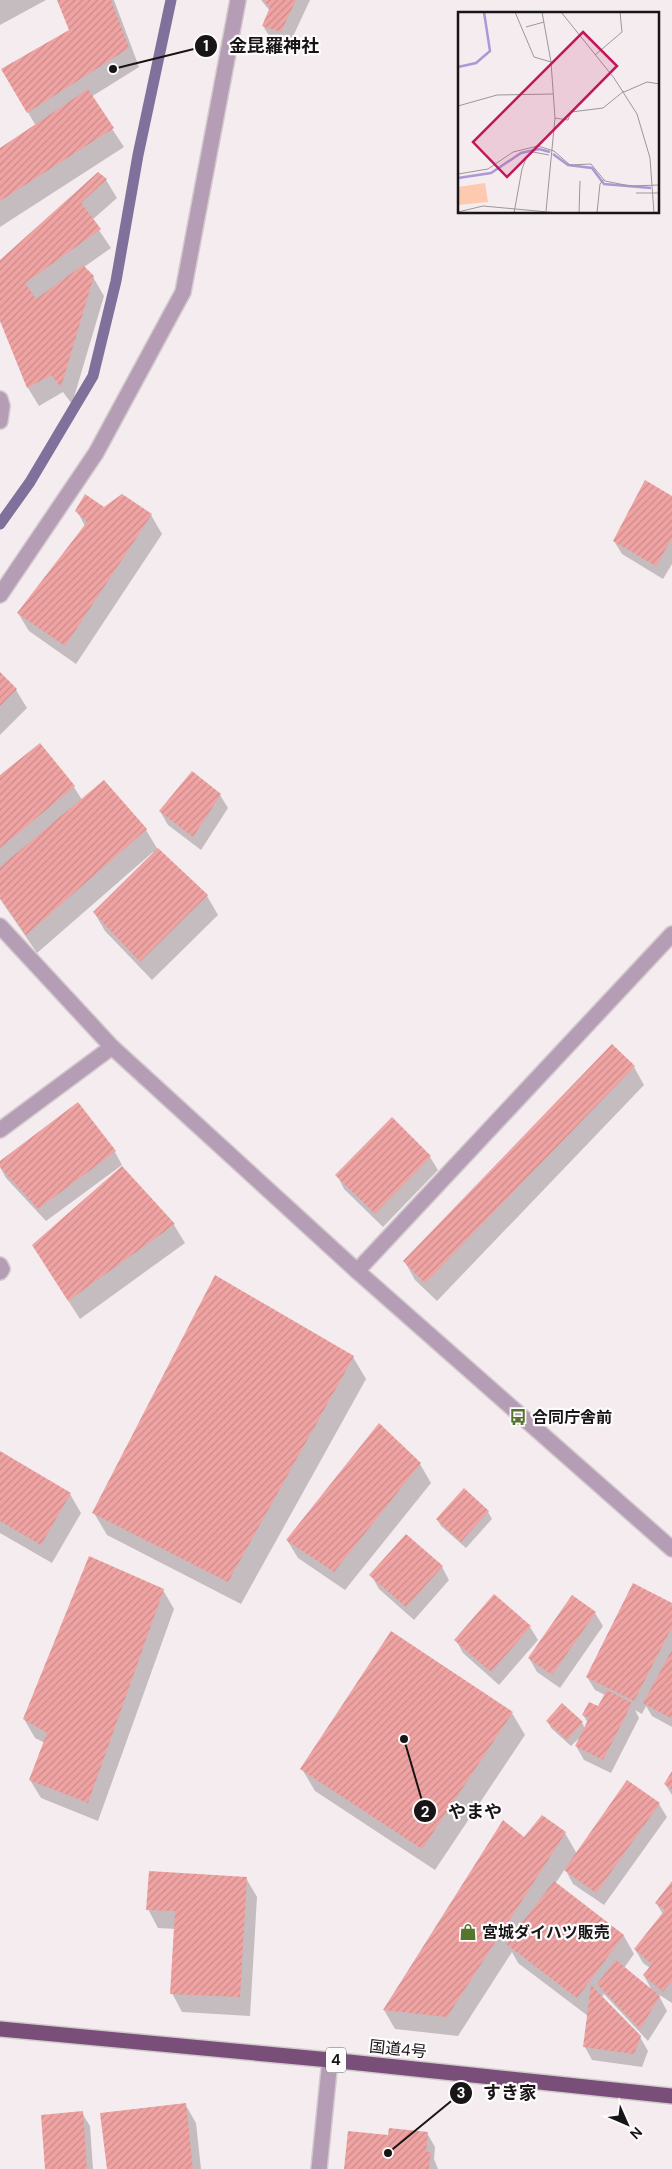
<svg xmlns="http://www.w3.org/2000/svg" width="672" height="2169" font-family="'DM Sans','Noto Sans JP',sans-serif">
<style>
.shadow{fill:#0003}
.lines{fill:none;stroke-linecap:round;stroke-linejoin:round}
.stream{stroke:#80719c;stroke-width:11}
.building{fill:url(#building-hatch)}
.minor-casing{stroke:#d2cacc;stroke-width:18}
.tertiary-casing{stroke:#d2cacc;stroke-width:18}
.trunk-casing{stroke:#d2cacc;stroke-width:18}
.minor{stroke:#b59eb5;stroke-width:15}
.tertiary{stroke:#b59eb5;stroke-width:15}
.trunk{stroke:#794f7a;stroke-width:15}
.labels{text-anchor:middle;dominant-baseline:central;stroke-width:4.5;stroke-linejoin:round;paint-order:stroke}
.shield{fill:#fefbfc;stroke:#5d5a5b;stroke-width:1}
.shield-label{font-size:15px;font-weight:bold;fill:#181516}
.poi-label{font-size:16px;font-weight:bold;fill:#181516;stroke:#fefbfc;text-anchor:start}
.street-label{font-size:16px;fill:#181516;stroke:#fefbfc}
.inset-river{fill:none;stroke:#ac98d6;stroke-width:2.5}
.inset-road{fill:none;stroke:#9d9698;stroke-width:1}
.view{fill:#c2185b;fill-opacity:0.15;stroke:#c2185b;stroke-width:2.5}
.inset-edge{fill:none;stroke:#181516;stroke-width:2.5}
.leader{fill:none;stroke:#181516;stroke-width:2}
.callout-dot{fill:#181516;stroke:#fefbfc;stroke-width:2}
.mark-label{font-size:15px;text-anchor:middle;font-weight:bold;fill:#fff}
.callout-label{font-size:18px;text-anchor:middle;font-weight:bold;fill:#181516;stroke:#fefbfc;stroke-width:4.5;stroke-linejoin:round;paint-order:stroke}
</style>
<defs>
<pattern id="building-hatch" width="6" height="6" patternUnits="userSpaceOnUse" patternTransform="scale(1.25)"><rect width="6" height="6" fill="#efa3a2"/><path d="M-1 1l2-2M0 6l6-6M5 7l2-2" fill="none" stroke="#cc8b8b"/></pattern>
</defs>
<rect width="100%" height="100%" fill="#f5ecef"/>
<g class="shadow">
<path d="M0,0H46L0,25Z"/>
<path d="M58,0H114L139,67L91,97L124,147L0,227V150L36,126L3,70L71,31Z"/>
<path d="M261,0H310L289,45L271,39L263,26L270,11Z"/>
<path d="M98,174L106,180L117,198L92,220L111,248L84,267L93,277L104,296L72,404L63,392L39,406L28,388L0,318V262Z"/>
<path d="M672,498V564L663,579L622,554L614,541Z"/>
<path d="M104,509L151,515L162,534L76,664L29,631L18,613L85,526L77,511Z"/>
<path d="M0,674L16,690L27,708L0,735Z"/>
<path d="M40,744L74,787L82,800L103,782L146,830L158,850L207,896L218,915L152,980L105,931L94,912L154,854L153,852L37,953L0,899V776Z"/>
<path d="M220,795L228,808L201,850L168,825L160,811Z"/>
<path d="M634,1067L644,1085L437,1301L415,1280L405,1262Z"/>
<path d="M392,1118L430,1157L438,1170L383,1227L344,1189L337,1175Z"/>
<path d="M115,1152L122,1165L46,1221L6,1178L0,1167V1163Z"/>
<path d="M122,1168L174,1225L185,1243L80,1319L44,1263Z"/>
<path d="M353,1357L366,1379L241,1604L107,1535L94,1513Z"/>
<path d="M379,1425L420,1464L431,1483L345,1590L298,1558L287,1540Z"/>
<path d="M0,1452L70,1494L81,1513L52,1563L0,1533Z"/>
<path d="M488,1512L492,1519L466,1548L441,1526L437,1519Z"/>
<path d="M442,1567L449,1580L414,1620L379,1589L371,1575Z"/>
<path d="M163,1590L174,1609L98,1821L41,1798L30,1780L45,1743L35,1738L24,1719Z"/>
<path d="M672,1605V1727L652,1716L646,1706L642,1714L635,1710L639,1718L611,1773L584,1760L576,1746L581,1736L571,1746L551,1728L548,1721L562,1705L582,1723L585,1728L588,1723L583,1715L599,1708L605,1695L595,1690L587,1677Z"/>
<path d="M595,1613L603,1626L560,1688L537,1672L529,1658Z"/>
<path d="M530,1627L538,1640L499,1685L463,1653L456,1640Z"/>
<path d="M512,1713L525,1735L435,1870L315,1791L302,1769Z"/>
<path d="M672,1774V1795L665,1784Z"/>
<path d="M659,1804L667,1817L604,1905L573,1884L565,1869L555,1884L624,1936L634,1954L624,1968L653,1992L644,1976L650,1968L643,1963L635,1949L663,1914L656,1903L672,1883V2003L658,1994L667,2011L648,2041L604,1994L601,1998L640,2037L648,2051L642,2067L592,2060L585,2047L588,2016L518,1963L512,1952L458,2036L395,2029L384,2010L503,1822L525,1839L565,1833L577,1854Z"/>
<path d="M246,1878L257,1897L250,2016L182,2012L172,1993L176,1929L158,1928L148,1909Z"/>
<path d="M185,2104L196,2123L201,2169H108Z"/>
<path d="M82,2113L90,2126L93,2169H47Z"/>
<path d="M427,2133L435,2147L434,2159L438,2169H346L390,2136Z"/>
</g>
<g class="lines">
<path class="stream" d="M0,524L30,482L93,376L116,281L138,155L171,0"/>
</g>
<g class="building">
<path d="M57,0H111L129,48L27,113L1,69L69,30Z"/>
<path d="M263,0H296L281,32L262,26L270,7Z"/>
<path d="M88,89L114,128L0,201V148Z"/>
<path d="M98,172L107,179L81,203L101,229L25,283L36,299L83,265L94,276L61,387L51,375L27,388L0,321V260Z"/>
<path d="M645,480L672,496V538L656,566L613,541Z"/>
<path d="M85,494L104,507L122,494L152,514L65,646L17,613L87,522L75,511Z"/>
<path d="M0,672L17,689L0,706Z"/>
<path d="M40,743L75,786L0,848V775Z"/>
<path d="M192,771L221,794L193,837L159,811Z"/>
<path d="M104,780L147,829L26,935L0,898V867Z"/>
<path d="M158,848L208,895L140,962L93,912Z"/>
<path d="M612,1044L635,1066L425,1283L403,1261Z"/>
<path d="M78,1102L116,1151L38,1209L0,1167V1161Z"/>
<path d="M392,1117L431,1156L375,1214L335,1175Z"/>
<path d="M122,1166L175,1224L68,1301L32,1245Z"/>
<path d="M215,1275L354,1356L228,1582L92,1513Z"/>
<path d="M379,1423L421,1463L334,1572L286,1540Z"/>
<path d="M0,1451L71,1493L41,1545L0,1521Z"/>
<path d="M464,1488L489,1511L461,1542L436,1519Z"/>
<path d="M406,1534L443,1566L406,1607L369,1575Z"/>
<path d="M89,1556L164,1589L88,1803L29,1780L47,1733L23,1719Z"/>
<path d="M633,1583L672,1603V1627L634,1701L586,1677Z"/>
<path d="M494,1594L531,1626L491,1672L454,1640Z"/>
<path d="M572,1595L596,1612L552,1675L528,1658Z"/>
<path d="M391,1631L513,1712L422,1849L300,1769Z"/>
<path d="M672,1650V1719L643,1703Z"/>
<path d="M607,1690L632,1703L603,1760L575,1746L589,1718L582,1715L589,1702L598,1706Z"/>
<path d="M562,1703L583,1722L567,1740L546,1721Z"/>
<path d="M672,1771V1789L664,1784Z"/>
<path d="M627,1780L660,1803L596,1893L564,1870Z"/>
<path d="M542,1815L566,1832L447,2017L383,2010L503,1820L524,1837Z"/>
<path d="M149,1871L247,1877L240,1997L170,1994L175,1911L146,1910Z"/>
<path d="M554,1881L624,1935L577,1998L506,1944Z"/>
<path d="M672,1881V1981L663,1992L643,1975L652,1964L634,1949L665,1910L655,1903Z"/>
<path d="M616,1960L660,1996L640,2029L597,1984Z"/>
<path d="M591,1985L641,2036L634,2054L583,2047Z"/>
<path d="M186,2103L193,2169H107L100,2113Z"/>
<path d="M83,2111L87,2169H45L41,2115Z"/>
<path d="M389,2128L428,2132L426,2152H431L429,2169H344L348,2131L388,2135Z"/>
</g>
<g class="lines">
<g class="minor-casing">
<g id="minor">
<path d="M0,399L2,406L0,421"/>
<path d="M0,595L96,453L183,292L238,0"/>
<path d="M0,1130L112,1047"/>
<path d="M0,1265L2,1269L0,1272"/>
<path d="M357,1271L672,934"/>
<path d="M319,2169L330,2060"/>
</g>
</g>
<g class="tertiary-casing">
<path id="tertiary" d="M0,926L112,1047L357,1271L672,1549"/>
</g>
<g class="trunk-casing">
<path id="trunk" d="M0,2029L330,2060L672,2096"/>
</g>
<use href="#minor" class="minor"/>
<use href="#tertiary" class="tertiary"/>
<use href="#trunk" class="trunk"/>
</g>
<defs>
<g id="bus-bare" transform="scale(1.35)"><path d="M-5-6H5V4H4V6H2V4H-2V6H-4V4H-5ZM-3.5-4V0h7V-4ZM-3.5 1.2v1.5H-2V1.2ZM2 1.2v1.5H3.5V1.2Z" fill="#55752b" stroke="#fefbfc" stroke-width="2.5" paint-order="stroke"/></g>
<g id="shop-bare" transform="scale(1.35)"><path d="M-5-2.5h2.3a2.7 3.5 0 0 1 5.4 0H5L5.5 6h-11ZM-1.5-2.5h3a1.5 2.3 0 0 0-3 0Z" fill="#55752b" stroke="#fefbfc" stroke-width="2.5" paint-order="stroke"/></g>
</defs>
<g fill-rule="evenodd">
<use href="#bus-bare" x="518" y="1417"/>
<use href="#shop-bare" x="468" y="1932"/>
</g>
<g class="labels">
<rect class="shield" x="326" y="2047.5" width="20" height="25" rx="4"/>
<g class="shield-label">
<text x="336" y="2060">4</text>
</g>
<g class="poi-label">
<text x="532" y="1417">合同庁舎前</text>
<text x="482" y="1932">宮城ダイハツ販売</text>
</g>
<g class="street-label">
<text transform="translate(398 2049) rotate(6)">国道4号</text>
</g>
</g>
<g transform="translate(458 12)">
<rect width="201" height="201" fill="#f5ecef"/>
<path d="M27,171L30,190L0,193V175Z" fill="#fdc9af"/>
<path class="inset-river" d="M0,55L18,51L32,39L26,0M95,142L110,153L134,156L146,172L193,176M0,166L33,161L63,141L81,137L92,140"/>
<path class="inset-road" d="M57,0L76,45L93,50M84,0L93,50L97,106L88,199M103,0L156,66L179,102L192,146L196,201M68,15L86,10M137,43L164,20L162,0M166,80L189,70L202,72M0,94L39,83L95,82M97,106L110,108L113,100L145,96L166,79M0,162L30,157L55,140L80,134L96,139L112,153L133,152L147,169L172,174L202,173M178,181H202M0,200L25,194L101,201M56,201L64,157L69,144L75,140L91,143M121,201L122,169M139,201L142,172L146,167"/>
<path class="view" d="M125,20L159,54L49,165L15,130Z"/>
<rect width="201" height="201" class="inset-edge"/>
</g>
<path class="leader" d="M113 69L206 46M404 1739L425 1811M388 2153L461 2093"/>
<g class="callout-dot">
<circle cx="113" cy="69" r="5"/>
<circle cx="404" cy="1739" r="5"/>
<circle cx="388" cy="2153" r="5"/>
<circle cx="206" cy="46" r="12"/>
<circle cx="425" cy="1811" r="12"/>
<circle cx="461" cy="2093" r="12"/>
</g>
<g class="mark-label">
<text x="206" y="51">1</text>
<text x="425" y="1817">2</text>
<text x="461" y="2098">3</text>
</g>
<g class="callout-label">
<text x="274" y="52">金昆羅神社</text>
<text x="475" y="1818">やまや</text>
<text x="510" y="2099">すき家</text>
</g>
<g transform="translate(627 2124) rotate(135)" stroke="#fefbfc" stroke-width="4" paint-order="stroke">
<path d="M0-4L9 19L0 12L-9 19Z" fill="#181516"/>
<text y="-8" font-size="14" font-weight="bold" text-anchor="middle" fill="#181516">N</text>
</g>
</svg>
